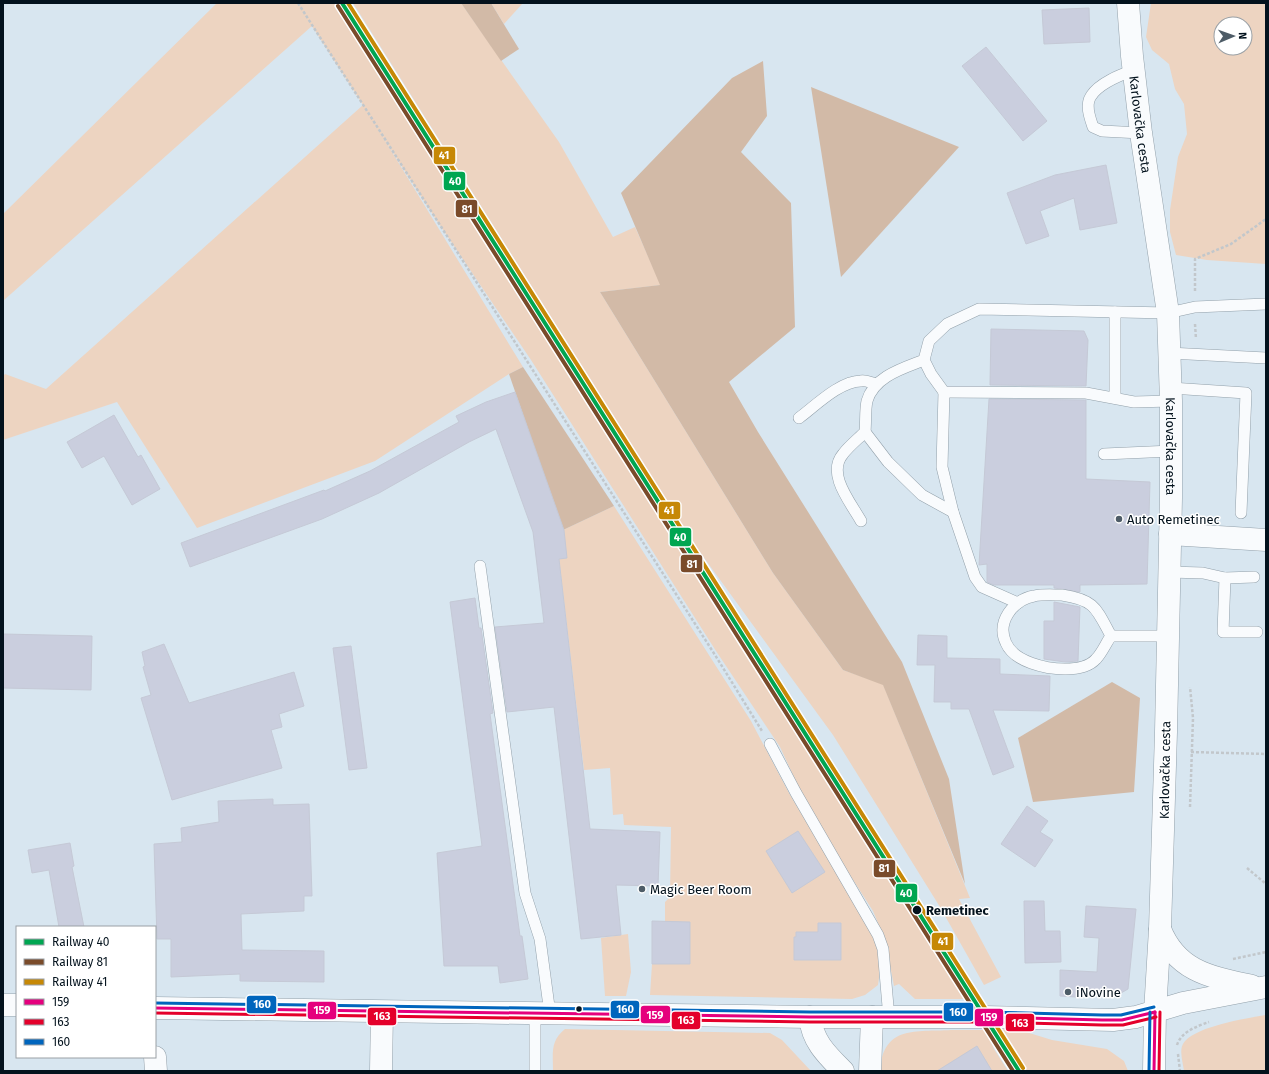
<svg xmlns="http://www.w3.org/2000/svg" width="1269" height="1074" font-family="'Fira Sans',sans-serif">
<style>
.green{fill:#edd4c1;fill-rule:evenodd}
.forest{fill:#d2baa7}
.building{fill:#cacede;stroke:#c5c9d6}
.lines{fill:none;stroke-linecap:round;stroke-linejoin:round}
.lane-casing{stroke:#92a0aa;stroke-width:12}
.street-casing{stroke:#92a0aa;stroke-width:23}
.secondary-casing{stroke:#92a0aa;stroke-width:23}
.path{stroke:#c2c7cb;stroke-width:2.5;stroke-dasharray:3 2;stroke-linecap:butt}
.lane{stroke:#f9fbfd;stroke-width:11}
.street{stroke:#f9fbfd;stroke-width:22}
.secondary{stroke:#f9fbfd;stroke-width:22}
.bus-1-casing{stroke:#fff;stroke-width:6}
.bus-2-casing{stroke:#fff;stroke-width:6}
.bus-3-casing{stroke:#fff;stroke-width:6}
.bus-1{stroke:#e5007d;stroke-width:3}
.bus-2{stroke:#e4002b;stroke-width:3}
.bus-3{stroke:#0065bd;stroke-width:3}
.rail-1-casing{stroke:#fff;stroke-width:7}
.rail-2-casing{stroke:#fff;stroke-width:7}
.rail-3-casing{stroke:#fff;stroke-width:7}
.rail-1{stroke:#00a651;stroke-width:4}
.rail-2{stroke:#7a4b2a;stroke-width:4}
.rail-3{stroke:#c68806;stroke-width:4}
.poi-dot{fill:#4e5c67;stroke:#fff;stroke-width:1.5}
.stop-dot{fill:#03121d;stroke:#fff;stroke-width:1.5}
.labels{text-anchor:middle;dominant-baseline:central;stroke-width:3;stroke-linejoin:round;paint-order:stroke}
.street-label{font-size:13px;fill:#03121d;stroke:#fff}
.poi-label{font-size:13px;fill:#03121d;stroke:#fff;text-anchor:start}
.stop-label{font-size:13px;font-weight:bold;fill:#03121d;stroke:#fff;text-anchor:start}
.line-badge{stroke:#fff;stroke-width:1.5}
.badge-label{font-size:11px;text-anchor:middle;font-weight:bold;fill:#fff}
</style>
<rect width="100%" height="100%" fill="#d8e6f0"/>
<g class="green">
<path d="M217,3H342L726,610L965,999H915L899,984L894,986L885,940L873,911L812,816L780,747L716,651L531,360L437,221L381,134L523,367L509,374L375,461L197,528L117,402L3,440V376L5,374L46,389L363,105L312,26L3,301V214Z"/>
<path d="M353,3H461L559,142L613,237L635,227L661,285L600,292L773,573L843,670L883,684L970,898L959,899L1001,977L984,985L940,907L833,735L694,544Z"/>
<path d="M491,3H523L504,24Z"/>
<path d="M1151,3H1266V264L1207,260L1176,255L1170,232V210L1178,157L1187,134L1184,104L1175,89L1169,64L1152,50L1146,37ZM1221,24H1245V48H1221Z"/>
<path d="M614,506L751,721L789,793L858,908L879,949L880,971L878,985L865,995L852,999L650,995L652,964H690V922H665V902L670,897L671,827L624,825L623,814L613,815L610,768L584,770L559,559L566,558L563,530Z"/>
<path d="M628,934L631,972L626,996H605L601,938Z"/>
<path d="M1266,1015V1071H1184C1183,1063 1179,1051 1183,1044C1192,1027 1247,1018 1266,1015Z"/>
<path d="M1000,1028L1026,1032L1052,1040L1107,1049L1124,1061L1128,1071H1027Z"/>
<path d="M565,1029L770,1033L782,1040L811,1071H553C553,1053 550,1041 565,1029Z"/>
<path d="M951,1030H986L994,1049L1008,1071H880C883,1025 916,1032 951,1030Z"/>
</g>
<g class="forest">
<path d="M461,3H491L519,49L501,61Z"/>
<path d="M763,61L767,116L741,152L791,203L795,327L729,382L758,432L902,662L949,779L965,884L883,685L843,670L773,573L600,292L660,285L621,193L732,78Z"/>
<path d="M811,87L959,147L841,277Z"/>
<path d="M523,367L614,506L563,530L509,374Z"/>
<path d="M1112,682L1140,698L1134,792L1033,802L1018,738Z"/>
</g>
<g class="building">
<path d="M1089,8L1090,42L1044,44L1042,10Z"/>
<path d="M986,47L1047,121L1023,141L962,66Z"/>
<path d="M1106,165L1117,223L1080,230L1074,198L1040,211L1049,236L1026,244L1007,193L1055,175Z"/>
<path d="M991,329L1084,331L1088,340L1086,386L990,385Z"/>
<path d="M515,392L564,530L567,558L559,559L590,829L660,832L658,886L616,885L621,935L581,939L554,707L507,712L495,627L544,623L533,532L496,429L469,442L379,493L322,519L190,567L181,543L324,490L325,491L370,471L459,422L456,416L486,402Z"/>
<path d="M989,399L1086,400V479L1150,482L1147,584L1080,585V592L1054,588V585H994L987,582V564L979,565Z"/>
<path d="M114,415L138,457L141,455L160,489L132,505L104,456L82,468L67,442Z"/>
<path d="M475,598L479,628H481L493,713L490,714L520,936H522L528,979L500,983L498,966H444L437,853L482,846L450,602Z"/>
<path d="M1054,602L1080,607L1078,661L1065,662L1044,659V621H1054Z"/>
<path d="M3,634L92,636L91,690L3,688Z"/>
<path d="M918,635L947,636V658L1000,659V674L1050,676L1049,711L993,710L1014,767L993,775L969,709H951V702H934L935,665H917Z"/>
<path d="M164,644L189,703L294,672L304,706L279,714L282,727L271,730L282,768L172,800L141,698L151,695L143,667L145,666L142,652Z"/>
<path d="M351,646L367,768L349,770L333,648Z"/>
<path d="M273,799V805L309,804L312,896H304V911L241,914L242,950L324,951V982L240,981V974L171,977V939H157L154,844L182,842L181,828L219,822L218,801Z"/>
<path d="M1027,806L1048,821L1040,832L1053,840L1035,867L1001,844Z"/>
<path d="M798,831L825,872L792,893L766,851Z"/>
<path d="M70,843L74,866L72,867L84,927H59L49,870L32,873L28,850Z"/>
<path d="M1024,901H1044L1045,931H1060L1061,962L1025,963Z"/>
<path d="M1086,906L1136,909L1128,989L1121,993L1076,990V997L1060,996V970L1097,972L1099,938L1084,937Z"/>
<path d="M652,921L690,922V964H652Z"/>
<path d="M818,923H841V960H794V937H796V932H818Z"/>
<path d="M977,1046L992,1071H937Z"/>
</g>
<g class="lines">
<g class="lane-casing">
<g id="lane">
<path d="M1134,70C1120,75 1099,83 1091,96C1085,105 1090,118 1093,127L1102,131L1141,133"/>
<path d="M1169,353L1266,358"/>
<path d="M1171,388L1246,393L1241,513"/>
<path d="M944,392L942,467L953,512L975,577L982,587L1018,603"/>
<path d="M1115,398V312"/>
<path d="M1171,401L1134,402L1086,393L944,392L931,374L924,360L929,341L947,324L979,309L1168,313L1195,307L1266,304"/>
<path d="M799,418C815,406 840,381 861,381C866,380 871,383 876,384"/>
<path d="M865,432L888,462L922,495L953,512"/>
<path d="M1104,454L1172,451"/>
<path d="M861,521C851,503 826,474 843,454C849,446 858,439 865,432C866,422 865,410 867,401C874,376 904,368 924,360"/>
<path d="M480,566L525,893L540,939L550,1014"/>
<path d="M1169,572L1203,573L1225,578L1223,632H1257"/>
<path d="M1225,578L1254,577"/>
<path d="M1062,595C1095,600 1096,608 1111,636C1106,643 1102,653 1096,659C1089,667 1075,669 1065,669C1046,669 1014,662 1006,643C996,622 1013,600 1034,596C1043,594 1053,595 1062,595Z"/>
<path d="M1111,636H1167"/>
<path d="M770,744L796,793L878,935L883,949L889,1018"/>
<path d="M535,1071V1014"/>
</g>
</g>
<g class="street-casing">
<g id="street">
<path d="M1170,534L1266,540"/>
<path d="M810,1017C812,1041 827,1055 843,1071"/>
<path d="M155,1057L156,1071"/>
<path d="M381,1071L382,1012"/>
<path d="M870,1071L872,1017"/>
</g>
</g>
<g class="secondary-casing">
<g id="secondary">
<path id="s1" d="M1128,3L1132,56L1141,133L1168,313L1171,401V498L1166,732L1160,929L1155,1012L1154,1071"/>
<path d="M1160,929C1177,972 1211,977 1252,986"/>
<path d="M3,1005H17"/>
<path d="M155,1008L810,1017H985L1113,1020L1136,1017L1183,1003L1266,987"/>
</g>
</g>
<g class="path">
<path d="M298,3L715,655L762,731"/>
<path d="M1195,291V259L1231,244L1266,219"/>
<path d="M1195,324L1196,339"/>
<path d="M1191,752L1266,754"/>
<path d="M1190,807L1193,718L1190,687"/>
<path d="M1247,868L1266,884"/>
<path d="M1233,959L1266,952"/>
<path d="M1177,1045C1181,1032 1197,1026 1209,1022"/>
<path d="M1178,1054L1180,1071"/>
</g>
<use href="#lane" class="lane"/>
<use href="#street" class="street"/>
<use href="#secondary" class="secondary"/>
<g class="bus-1-casing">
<g id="bus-1">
<path d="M155,1008L810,1017H985L1102,1020H1122L1155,1012"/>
<path d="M1154,1071L1155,1012"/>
</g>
</g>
<g class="bus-2-casing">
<g id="bus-2">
<path d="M155,1013L810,1022H985L1102,1025H1123L1156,1017"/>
<path d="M1159,1071L1160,1012"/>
</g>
</g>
<g class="bus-3-casing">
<g id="bus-3">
<path d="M155,1003L810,1012H985L1102,1015H1121L1154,1007"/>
<path d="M1149,1071L1150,1012"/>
</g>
</g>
<use href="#bus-1" class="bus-1"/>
<use href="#bus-2" class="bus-2"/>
<use href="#bus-3" class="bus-3"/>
<g class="rail-1-casing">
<path id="rail-1" d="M342,3L1019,1071"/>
</g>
<g class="rail-2-casing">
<path id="rail-2" d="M338,6L1013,1071"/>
</g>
<g class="rail-3-casing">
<path id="rail-3" d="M348,3L1023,1068"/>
</g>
<use href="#rail-1" class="rail-1"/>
<use href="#rail-2" class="rail-2"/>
<use href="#rail-3" class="rail-3"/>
</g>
<g class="poi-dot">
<circle cx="1119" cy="519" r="4"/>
<circle cx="642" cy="889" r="4"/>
<circle cx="1068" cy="992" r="4"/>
</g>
<g class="stop-dot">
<circle cx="917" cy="910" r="5"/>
<circle cx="579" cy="1009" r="3.5"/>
</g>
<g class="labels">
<g class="street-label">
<text stroke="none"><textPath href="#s1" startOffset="122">Karlovačka cesta</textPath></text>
<text stroke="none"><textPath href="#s1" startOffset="446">Karlovačka cesta</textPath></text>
<text transform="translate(1165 770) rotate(-89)">Karlovačka cesta</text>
</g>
<g class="poi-label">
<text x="1127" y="519">Auto Remetinec</text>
<text x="650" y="889">Magic Beer Room</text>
<text x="1076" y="992">iNovine</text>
</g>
<g class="stop-label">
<text x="926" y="910">Remetinec</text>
</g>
</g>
<g class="line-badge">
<rect x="433" y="146" width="23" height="19" rx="4" fill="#c68806"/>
<rect x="443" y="171" width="23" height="20" rx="4" fill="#00a651"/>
<rect x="455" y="199" width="23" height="19" rx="4" fill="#7a4b2a"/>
<rect x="658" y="501" width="23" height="19" rx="4" fill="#c68806"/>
<rect x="669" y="527" width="23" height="20" rx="4" fill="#00a651"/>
<rect x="680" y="554" width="23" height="19" rx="4" fill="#7a4b2a"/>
<rect x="873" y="859" width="23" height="19" rx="4" fill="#7a4b2a"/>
<rect x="895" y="883" width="23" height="20" rx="4" fill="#00a651"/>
<rect x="931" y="932" width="23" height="19" rx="4" fill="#c68806"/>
<rect x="246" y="995" width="31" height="19" rx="4" fill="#0065bd"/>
<rect x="610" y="1000" width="30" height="19" rx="4" fill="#0065bd"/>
<rect x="307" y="1001" width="30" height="19" rx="4" fill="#e5007d"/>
<rect x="943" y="1002" width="31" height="20" rx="4" fill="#0065bd"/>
<rect x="640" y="1005" width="31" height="19" rx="4" fill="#e5007d"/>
<rect x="367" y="1007" width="30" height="19" rx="4" fill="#e4002b"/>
<rect x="974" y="1008" width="30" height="19" rx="4" fill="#e5007d"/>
<rect x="671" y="1011" width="30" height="19" rx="4" fill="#e4002b"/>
<rect x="1005" y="1013" width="30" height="19" rx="4" fill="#e4002b"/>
</g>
<g class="badge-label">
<text x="444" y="159">41</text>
<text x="455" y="185">40</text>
<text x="467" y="213">81</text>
<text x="669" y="514">41</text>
<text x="680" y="541">40</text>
<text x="692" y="568">81</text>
<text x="884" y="872">81</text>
<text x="906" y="897">40</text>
<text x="943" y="945">41</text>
<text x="262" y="1008">160</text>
<text x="625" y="1013">160</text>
<text x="322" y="1014">159</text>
<text x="958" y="1016">160</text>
<text x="655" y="1019">159</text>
<text x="382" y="1020">163</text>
<text x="989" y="1021">159</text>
<text x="686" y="1024">163</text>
<text x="1020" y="1027">163</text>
</g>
<rect width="1269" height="1074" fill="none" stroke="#03121d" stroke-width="8"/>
<rect x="16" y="926" width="140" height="132" fill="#ffffff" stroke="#9aa0a5"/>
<rect x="24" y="939" width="20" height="6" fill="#00a651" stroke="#9aa0a5"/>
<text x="52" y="946" font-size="12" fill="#03121d">Railway 40</text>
<rect x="24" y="959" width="20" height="6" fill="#7a4b2a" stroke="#9aa0a5"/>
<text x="52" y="966" font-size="12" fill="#03121d">Railway 81</text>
<rect x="24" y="979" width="20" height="6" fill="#c68806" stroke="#9aa0a5"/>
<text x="52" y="986" font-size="12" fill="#03121d">Railway 41</text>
<rect x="24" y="999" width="20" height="6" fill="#e5007d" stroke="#9aa0a5"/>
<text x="52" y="1006" font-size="12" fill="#03121d">159</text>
<rect x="24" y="1019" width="20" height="6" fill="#e4002b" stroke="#9aa0a5"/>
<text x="52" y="1026" font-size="12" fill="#03121d">163</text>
<rect x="24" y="1039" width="20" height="6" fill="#0065bd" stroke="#9aa0a5"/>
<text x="52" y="1046" font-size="12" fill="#03121d">160</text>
<g transform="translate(1233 36) rotate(88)"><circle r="19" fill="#ffffff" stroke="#9aa0a5"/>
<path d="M0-3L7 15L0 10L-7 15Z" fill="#4e5c67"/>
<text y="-6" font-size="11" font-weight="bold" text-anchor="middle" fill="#03121d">N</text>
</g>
</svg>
